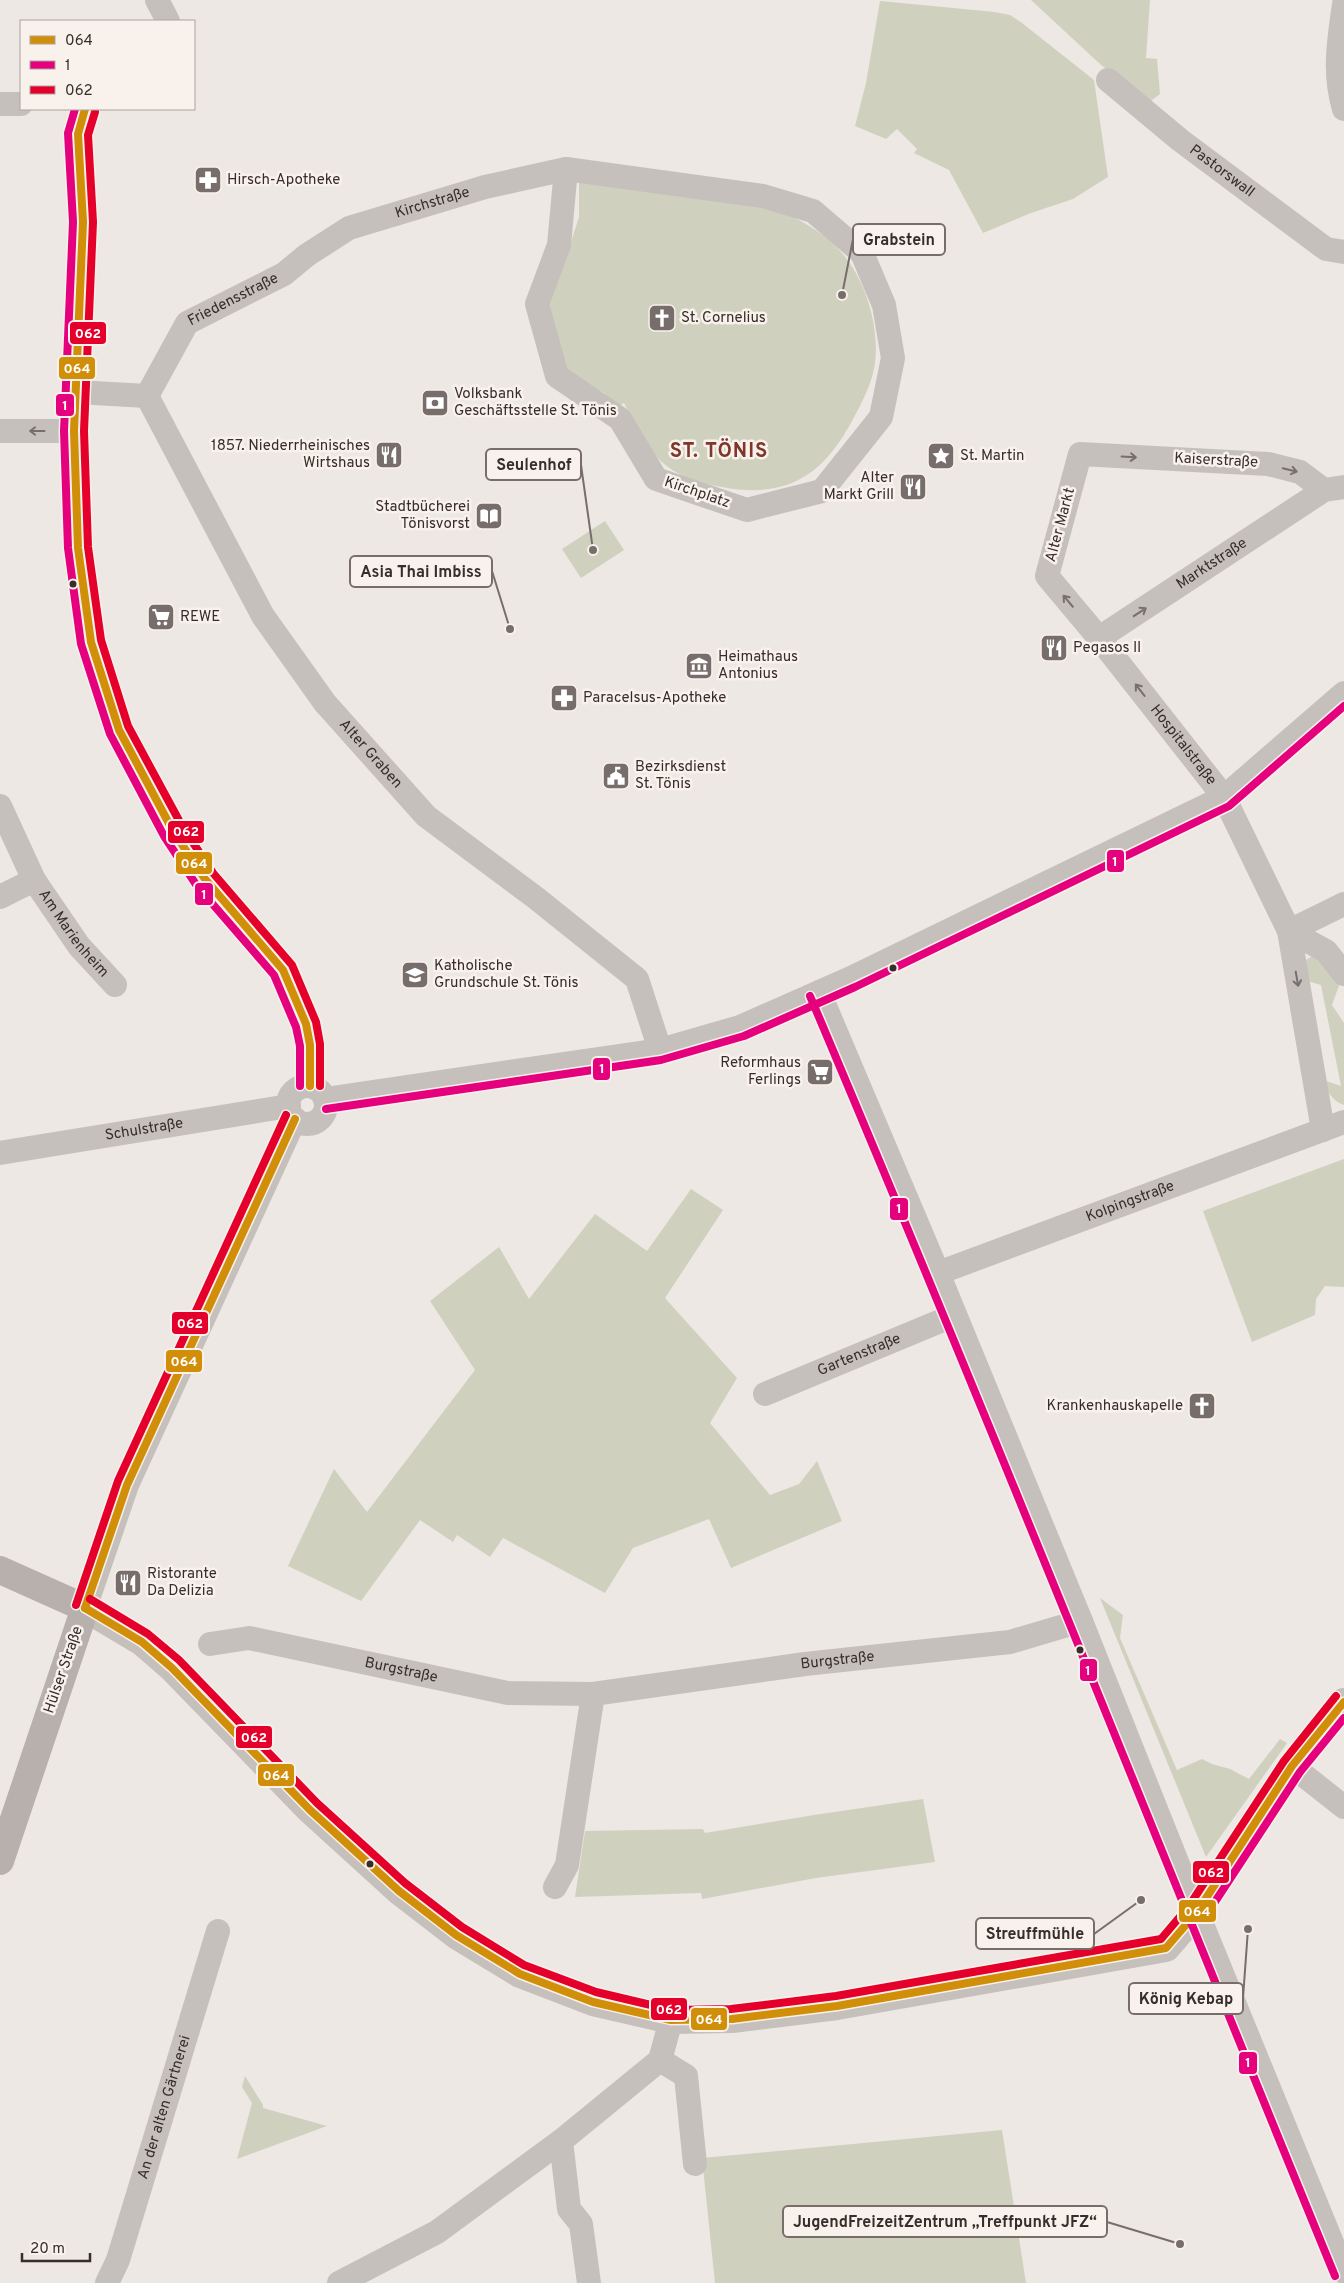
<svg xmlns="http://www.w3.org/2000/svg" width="1344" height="2283" font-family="Overpass,sans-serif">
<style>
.green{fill:#cfd1be}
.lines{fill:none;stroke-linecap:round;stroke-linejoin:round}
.minor{stroke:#c6c0bc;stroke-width:24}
.tertiary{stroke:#c6c0bc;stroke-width:28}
.secondary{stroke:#b7b0ac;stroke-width:28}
.bus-1-casing{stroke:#f9f1eb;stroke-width:11}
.bus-2-casing{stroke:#f9f1eb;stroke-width:11}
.bus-3-casing{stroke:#f9f1eb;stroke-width:11}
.bus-1{stroke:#d18e08;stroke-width:8}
.bus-2{stroke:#e5007d;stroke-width:8}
.bus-3{stroke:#e4002b;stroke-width:8}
.oneway{stroke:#776f6c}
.bus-dot{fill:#372d2a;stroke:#f9f1eb;stroke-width:2}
.labels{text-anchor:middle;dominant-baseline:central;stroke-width:5;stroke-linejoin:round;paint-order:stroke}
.street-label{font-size:15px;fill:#372d2a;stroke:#f9f1eb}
.poi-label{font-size:15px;fill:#372d2a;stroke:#f9f1eb;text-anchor:start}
.district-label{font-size:20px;font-weight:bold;letter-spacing:1px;fill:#7f372a;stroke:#f9f1eb}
.leader{fill:none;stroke:#776e6b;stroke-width:2}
.callout-dot{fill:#776e6b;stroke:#f9f1eb;stroke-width:2}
.callout{fill:#f9f1eb;stroke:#776e6b;stroke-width:2}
.callout-label{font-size:16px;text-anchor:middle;font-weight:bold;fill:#372d2a}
.line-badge{stroke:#f9f1eb;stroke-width:2}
.badge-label{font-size:14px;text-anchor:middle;font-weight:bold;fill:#fff}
</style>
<rect width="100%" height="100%" fill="#ede8e3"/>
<g class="green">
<path d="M1031,0H1150L1146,58L1157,59L1160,94L1148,103L1100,64Z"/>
<path d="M880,1L995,12L1010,15L1022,23L1094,80L1108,177L1073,199L1031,213L983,233L949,170L914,153L917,149L897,129L886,139L855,126L866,83Z"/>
<path d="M579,177C619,185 659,193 699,199C731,204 769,204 799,220C816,229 834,242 846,258C868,286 881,334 874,369C870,388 861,404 852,421C822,477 785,499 722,487C663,477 649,454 624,403L617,407L603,392L580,383L568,375L546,292L568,251L579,217Z"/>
<path d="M605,521L624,550L581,578L562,549Z"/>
<path d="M1312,956L1323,958L1340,983L1332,1005L1344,1023V1105C1332,1101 1326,1089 1320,1079L1341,1086L1321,985L1301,979L1303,962Z"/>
<path d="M1344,1159V1287L1325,1286L1316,1299L1315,1315L1252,1342L1203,1211Z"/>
<path d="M691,1189L723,1210L665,1298L737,1378L710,1423L770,1495L799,1484L817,1461L842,1521L731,1568L709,1519L633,1548L605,1593L503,1538L490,1557L457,1535L453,1542L420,1520L361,1601L288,1566L334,1469L367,1512L475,1370L430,1301L499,1247L529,1299L595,1214L647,1251Z"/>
<path d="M1100,1598L1123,1615L1120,1638L1177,1770L1202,1759L1212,1764L1230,1769L1249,1779L1280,1739L1287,1743L1206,1857Z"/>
<path d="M923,1799L935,1862L816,1878L702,1899L701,1893L575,1897L585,1831L703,1829L705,1833L814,1815Z"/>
<path d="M245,2076L263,2105V2108L327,2126L237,2159L252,2103L242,2087Z"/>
<path d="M1002,2130L1026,2283H715L702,2158Z"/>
</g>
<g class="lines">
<g class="minor">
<path d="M157,0L168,21"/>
<path d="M1344,4C1339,41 1333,72 1344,109"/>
<path id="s1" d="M1108,80L1180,140L1326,249L1344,252"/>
<path d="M0,104H21"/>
<path d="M85,109L78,134L83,222L74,431L78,548L91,642L119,730L173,831L205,879L283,970L306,1024L310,1045V1086"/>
<path d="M566,169L763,196L813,211L862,253L884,305L893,358L881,417L822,491L747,510L656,479L620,419L557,376L537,304L559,245Z"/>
<path id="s2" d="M76,392L147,396L187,323L284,274L307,255L349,228L485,187L566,169"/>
<path id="s3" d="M147,396L263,616L325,703L426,816L536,898L637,979L660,1050"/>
<path d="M0,431H74"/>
<path id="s4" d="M1344,487L1324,490L1300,472L1268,464L1080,454L1047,576L1099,638L1224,797L1289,931L1326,951L1344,974"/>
<path id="s5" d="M1099,638L1324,490"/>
<path id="s6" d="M0,806L34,880L79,946L115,985"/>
<path d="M0,897L34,880"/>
<path d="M819,992L938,1273L1081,1621L1197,1912L1344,2272"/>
<circle cx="307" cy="1105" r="19"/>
<path d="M325,1099L660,1050L740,1027L851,978L1224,797L1344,693"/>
<path d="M1323,1130L1289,931L1344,904"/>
<path id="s7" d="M0,1153L289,1106"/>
<path id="s8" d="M938,1273L1344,1122"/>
<path id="s9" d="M765,1394L955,1315"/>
<path d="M85,1608L127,1485L295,1119"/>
<path id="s10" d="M210,1644L249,1638L508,1693L593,1694L805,1664L1010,1642L1081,1621"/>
<path d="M1292,1766L1344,1807"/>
<path d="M555,1887L567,1865L593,1694"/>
<path d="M660,2060L686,2076L695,2164"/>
<path d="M561,2141L569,2209L581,2224L589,2283"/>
<path id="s11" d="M107,2283L118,2260L218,1931"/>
<path d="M339,2283L437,2232L561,2141L660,2060L671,2020"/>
</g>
<path class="tertiary" d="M85,1608L142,1642L172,1668L310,1810L399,1891L456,1935L520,1974L593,2002L671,2020L732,2019L837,2006L1166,1948L1197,1912L1292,1766L1344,1702"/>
<path class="secondary" d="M0,1570L85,1608L0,1861"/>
<g class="bus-1-casing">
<g id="bus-1">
<path d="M85,109L78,134L83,222L74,431L78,548L91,642L119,730L173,831L205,879L283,970L306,1024L310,1045V1086"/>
<path d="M85,1608L142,1642L172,1668L310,1810L399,1891L456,1935L520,1974L593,2002L671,2020L732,2019L837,2006L1166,1948L1197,1912L1292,1766L1344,1702"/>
<path d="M85,1608L127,1485L295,1119"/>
</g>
</g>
<g class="bus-2-casing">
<g id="bus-2">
<path d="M75,109L68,133L73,222L64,431L68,548L81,644L110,734L164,836L197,886L274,975L296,1027L300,1046V1086"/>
<path d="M810,996C990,1421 1160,1849 1335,2276"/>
<path d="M326,1109L661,1060L744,1036L855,987L1229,806L1344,706"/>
<path d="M1205,1917L1300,1772L1344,1718"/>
</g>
</g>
<g class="bus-3-casing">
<g id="bus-3">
<path d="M95,112L88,135L93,222L84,431L88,547L101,640L128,726L182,826L213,873L292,965L316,1022L320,1044V1086"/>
<path d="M90,1599L148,1634L179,1660L317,1803L405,1883L462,1927L524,1965L596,1992L672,2010L731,2009L836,1996L1161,1939L1189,1906L1284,1761L1336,1696"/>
<path d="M76,1605L118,1481L286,1115"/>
</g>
</g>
<use href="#bus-1" class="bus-1"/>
<use href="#bus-2" class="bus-2"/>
<use href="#bus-3" class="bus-3"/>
</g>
<defs><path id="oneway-shaft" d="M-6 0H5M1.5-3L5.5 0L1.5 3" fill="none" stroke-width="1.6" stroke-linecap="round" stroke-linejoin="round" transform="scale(1.25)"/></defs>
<g class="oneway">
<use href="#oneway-shaft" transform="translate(37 431) rotate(180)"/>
<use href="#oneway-shaft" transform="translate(1129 457) rotate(3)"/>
<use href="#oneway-shaft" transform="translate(1290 470) rotate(14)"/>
<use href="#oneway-shaft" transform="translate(1068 601) rotate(-130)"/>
<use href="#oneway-shaft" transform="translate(1140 612) rotate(-33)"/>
<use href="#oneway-shaft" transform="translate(1140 690) rotate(-128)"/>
<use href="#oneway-shaft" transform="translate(1297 979) rotate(80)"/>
</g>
<defs>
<g id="pharmacy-square" transform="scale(1.4375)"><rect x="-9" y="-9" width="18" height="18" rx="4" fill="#776e6b" stroke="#f9f1eb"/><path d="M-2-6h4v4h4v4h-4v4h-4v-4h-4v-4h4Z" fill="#fff"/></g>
<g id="church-square" transform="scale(1.4375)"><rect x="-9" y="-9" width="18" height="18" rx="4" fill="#776e6b" stroke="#f9f1eb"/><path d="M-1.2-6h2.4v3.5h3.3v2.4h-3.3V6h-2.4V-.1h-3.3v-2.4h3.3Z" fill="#fff"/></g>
<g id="bank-square" transform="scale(1.4375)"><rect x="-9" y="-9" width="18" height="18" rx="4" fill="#776e6b" stroke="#f9f1eb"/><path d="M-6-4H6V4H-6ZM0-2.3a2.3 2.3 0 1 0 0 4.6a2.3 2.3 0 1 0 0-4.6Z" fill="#fff"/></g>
<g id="restaurant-square" transform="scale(1.4375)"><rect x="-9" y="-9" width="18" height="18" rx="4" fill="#776e6b" stroke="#f9f1eb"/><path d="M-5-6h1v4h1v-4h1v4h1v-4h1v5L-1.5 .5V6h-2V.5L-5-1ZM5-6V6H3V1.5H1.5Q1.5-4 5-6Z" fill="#fff"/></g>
<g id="sight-square" transform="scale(1.4375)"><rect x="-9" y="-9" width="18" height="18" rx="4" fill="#776e6b" stroke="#f9f1eb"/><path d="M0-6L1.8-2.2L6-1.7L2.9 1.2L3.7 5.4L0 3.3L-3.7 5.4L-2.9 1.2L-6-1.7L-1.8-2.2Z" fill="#fff"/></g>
<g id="library-square" transform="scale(1.4375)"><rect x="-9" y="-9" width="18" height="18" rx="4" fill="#776e6b" stroke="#f9f1eb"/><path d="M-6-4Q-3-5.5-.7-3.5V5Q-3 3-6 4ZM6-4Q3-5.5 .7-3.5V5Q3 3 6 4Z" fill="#fff"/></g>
<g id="supermarket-square" transform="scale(1.4375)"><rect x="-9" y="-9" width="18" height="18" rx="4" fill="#776e6b" stroke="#f9f1eb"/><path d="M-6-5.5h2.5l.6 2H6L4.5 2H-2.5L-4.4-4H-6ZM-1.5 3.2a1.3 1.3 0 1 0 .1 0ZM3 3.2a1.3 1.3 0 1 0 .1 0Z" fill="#fff"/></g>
<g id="museum-square" transform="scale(1.4375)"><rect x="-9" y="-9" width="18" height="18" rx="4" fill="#776e6b" stroke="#f9f1eb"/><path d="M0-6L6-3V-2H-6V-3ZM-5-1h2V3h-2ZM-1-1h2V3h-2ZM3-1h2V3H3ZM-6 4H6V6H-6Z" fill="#fff"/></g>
<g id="civic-square" transform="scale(1.4375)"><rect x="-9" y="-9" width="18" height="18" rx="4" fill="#776e6b" stroke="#f9f1eb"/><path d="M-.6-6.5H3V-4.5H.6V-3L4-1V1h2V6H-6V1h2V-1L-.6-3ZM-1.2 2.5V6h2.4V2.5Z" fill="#fff"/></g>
<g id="school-square" transform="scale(1.4375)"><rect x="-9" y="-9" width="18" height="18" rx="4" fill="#776e6b" stroke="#f9f1eb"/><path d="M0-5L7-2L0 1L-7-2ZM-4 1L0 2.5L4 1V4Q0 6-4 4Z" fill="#fff"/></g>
</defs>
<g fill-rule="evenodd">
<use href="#pharmacy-square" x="208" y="180"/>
<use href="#church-square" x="662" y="318"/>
<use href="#bank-square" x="435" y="403"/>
<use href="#restaurant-square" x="389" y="455"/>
<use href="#sight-square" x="941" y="456"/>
<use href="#restaurant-square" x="913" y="487"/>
<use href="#library-square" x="489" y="516"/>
<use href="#supermarket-square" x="161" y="617"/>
<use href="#restaurant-square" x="1054" y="648"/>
<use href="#museum-square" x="699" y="666"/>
<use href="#pharmacy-square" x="564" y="698"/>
<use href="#civic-square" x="616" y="776"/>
<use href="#school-square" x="415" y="975"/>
<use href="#supermarket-square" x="820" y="1072"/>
<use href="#church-square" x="1202" y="1406"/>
<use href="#restaurant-square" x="128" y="1583"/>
</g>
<g class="bus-dot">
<circle cx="73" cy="584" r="4.5"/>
<circle cx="893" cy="968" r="4.5"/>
<circle cx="1080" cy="1650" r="4.5"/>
<circle cx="370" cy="1864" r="4.5"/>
</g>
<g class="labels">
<g class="street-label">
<text stroke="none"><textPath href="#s1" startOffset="146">Pastorswall</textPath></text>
<text stroke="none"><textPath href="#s2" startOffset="430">Kirchstraße</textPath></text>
<text stroke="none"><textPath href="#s2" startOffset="206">Friedensstraße</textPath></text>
<text transform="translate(1216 461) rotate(3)">Kaiserstraße</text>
<text transform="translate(697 493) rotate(19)">Kirchplatz</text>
<text transform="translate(1061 525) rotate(-75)">Alter Markt</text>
<text stroke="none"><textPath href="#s5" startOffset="135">Marktstraße</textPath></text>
<text stroke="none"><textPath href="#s4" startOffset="615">Hospitalstraße</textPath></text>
<text stroke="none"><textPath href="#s3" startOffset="424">Alter Graben</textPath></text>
<text stroke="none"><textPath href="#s6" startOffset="148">Am Marienheim</textPath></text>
<text stroke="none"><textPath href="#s7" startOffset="146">Schulstraße</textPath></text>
<text stroke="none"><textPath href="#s8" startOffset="205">Kolpingstraße</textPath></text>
<text stroke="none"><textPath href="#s9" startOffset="102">Gartenstraße</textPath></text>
<text stroke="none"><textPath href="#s10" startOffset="636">Burgstraße</textPath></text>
<text transform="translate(64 1670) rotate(-71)">Hülser Straße</text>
<text stroke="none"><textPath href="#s10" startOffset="195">Burgstraße</textPath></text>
<text stroke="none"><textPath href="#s11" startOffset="185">An der alten Gärtnerei</textPath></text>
</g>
<g class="poi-label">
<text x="227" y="180">Hirsch-Apotheke</text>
<text x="681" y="318">St. Cornelius</text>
<text x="454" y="394">Volksbank<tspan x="454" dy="17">Geschäftsstelle St. Tönis</tspan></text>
<text x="370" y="446" text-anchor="end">1857. Niederrheinisches<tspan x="370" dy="17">Wirtshaus</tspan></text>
<text x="960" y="456">St. Martin</text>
<text x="894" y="478" text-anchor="end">Alter<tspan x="894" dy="17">Markt Grill</tspan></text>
<text x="470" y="507" text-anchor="end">Stadtbücherei<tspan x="470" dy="17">Tönisvorst</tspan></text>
<text x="180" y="617">REWE</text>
<text x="1073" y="648">Pegasos II</text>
<text x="718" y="657">Heimathaus<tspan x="718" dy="17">Antonius</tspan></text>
<text x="583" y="698">Paracelsus-Apotheke</text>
<text x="635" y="767">Bezirksdienst<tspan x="635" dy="17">St. Tönis</tspan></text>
<text x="434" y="966">Katholische<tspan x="434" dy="17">Grundschule St. Tönis</tspan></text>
<text x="801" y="1063" text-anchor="end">Reformhaus<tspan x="801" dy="17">Ferlings</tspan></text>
<text x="1183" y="1406" text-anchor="end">Krankenhauskapelle</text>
<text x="147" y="1574">Ristorante<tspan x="147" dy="17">Da Delizia</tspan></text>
</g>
<g class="district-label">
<text x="719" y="452">ST. TÖNIS</text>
</g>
</g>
<path class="leader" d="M842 295L853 239M593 550L581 465M510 629L492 571M1141 1900L1094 1934M1248 1929L1243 1998M1180 2244L1107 2222"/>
<g class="callout-dot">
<circle cx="842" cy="295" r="5"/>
<circle cx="593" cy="550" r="5"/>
<circle cx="510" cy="629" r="5"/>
<circle cx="1141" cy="1900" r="5"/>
<circle cx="1248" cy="1929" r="5"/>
<circle cx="1180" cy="2244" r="5"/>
</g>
<g class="callout">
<rect x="853" y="224" width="92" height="31" rx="5"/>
<rect x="486" y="449" width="95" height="31" rx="5"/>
<rect x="350" y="556" width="142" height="31" rx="5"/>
<rect x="976" y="1918" width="118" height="31" rx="5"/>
<rect x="1129" y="1983" width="114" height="31" rx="5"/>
<rect x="783" y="2206" width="324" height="31" rx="5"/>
</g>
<g class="callout-label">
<text x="899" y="245">Grabstein</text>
<text x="534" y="470">Seulenhof</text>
<text x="421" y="577">Asia Thai Imbiss</text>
<text x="1035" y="1939">Streuffmühle</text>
<text x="1186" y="2004">König Kebap</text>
<text x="945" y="2227">JugendFreizeitZentrum „Treffpunkt JFZ“</text>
</g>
<g class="line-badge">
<rect x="69" y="321" width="38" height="24" rx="5" fill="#e4002b"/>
<rect x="58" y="356" width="38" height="24" rx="5" fill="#d18e08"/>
<rect x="55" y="393" width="20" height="24" rx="5" fill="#e5007d"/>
<rect x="167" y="820" width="38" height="24" rx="5" fill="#e4002b"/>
<rect x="1106" y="849" width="19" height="24" rx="5" fill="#e5007d"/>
<rect x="175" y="851" width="38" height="24" rx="5" fill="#d18e08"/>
<rect x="194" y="882" width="20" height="24" rx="5" fill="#e5007d"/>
<rect x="592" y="1057" width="19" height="24" rx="5" fill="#e5007d"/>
<rect x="889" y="1197" width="20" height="24" rx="5" fill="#e5007d"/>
<rect x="171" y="1311" width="38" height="24" rx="5" fill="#e4002b"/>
<rect x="165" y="1349" width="38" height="24" rx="5" fill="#d18e08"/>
<rect x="1079" y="1658" width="19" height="24" rx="5" fill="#e5007d"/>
<rect x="235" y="1725" width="38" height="24" rx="5" fill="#e4002b"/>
<rect x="257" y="1763" width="38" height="24" rx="5" fill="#d18e08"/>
<rect x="1192" y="1860" width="38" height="24" rx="5" fill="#e4002b"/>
<rect x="1178" y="1899" width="39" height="24" rx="5" fill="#d18e08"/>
<rect x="650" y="1997" width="38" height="24" rx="5" fill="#e4002b"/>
<rect x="690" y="2007" width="38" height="24" rx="5" fill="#d18e08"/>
<rect x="1238" y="2051" width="20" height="24" rx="5" fill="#e5007d"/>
</g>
<g class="badge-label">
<text x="88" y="338">062</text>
<text x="77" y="373">064</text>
<text x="65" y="410">1</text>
<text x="186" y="836">062</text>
<text x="1115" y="866">1</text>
<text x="194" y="868">064</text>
<text x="204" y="899">1</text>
<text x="602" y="1073">1</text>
<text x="899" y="1213">1</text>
<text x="190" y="1328">062</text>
<text x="184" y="1366">064</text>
<text x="1088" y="1675">1</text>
<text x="254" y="1742">062</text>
<text x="276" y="1780">064</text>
<text x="1211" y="1877">062</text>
<text x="1197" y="1916">064</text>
<text x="669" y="2014">062</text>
<text x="709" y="2024">064</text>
<text x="1248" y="2067">1</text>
</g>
<rect x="20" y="20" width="175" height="90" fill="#f9f1eb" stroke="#aba39e"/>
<rect x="30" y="36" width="25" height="8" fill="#d18e08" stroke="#aba39e"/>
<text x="65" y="45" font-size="15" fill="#372d2a">064</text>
<rect x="30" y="61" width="25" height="8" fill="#e5007d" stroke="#aba39e"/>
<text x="65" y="70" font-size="15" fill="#372d2a">1</text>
<rect x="30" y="86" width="25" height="8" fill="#e4002b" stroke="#aba39e"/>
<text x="65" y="95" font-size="15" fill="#372d2a">062</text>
<path d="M22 2253v8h68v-8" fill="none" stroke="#372d2a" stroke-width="2.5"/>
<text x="30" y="2253" font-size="15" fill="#372d2a" stroke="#f9f1eb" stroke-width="4" paint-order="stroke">20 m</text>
</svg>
